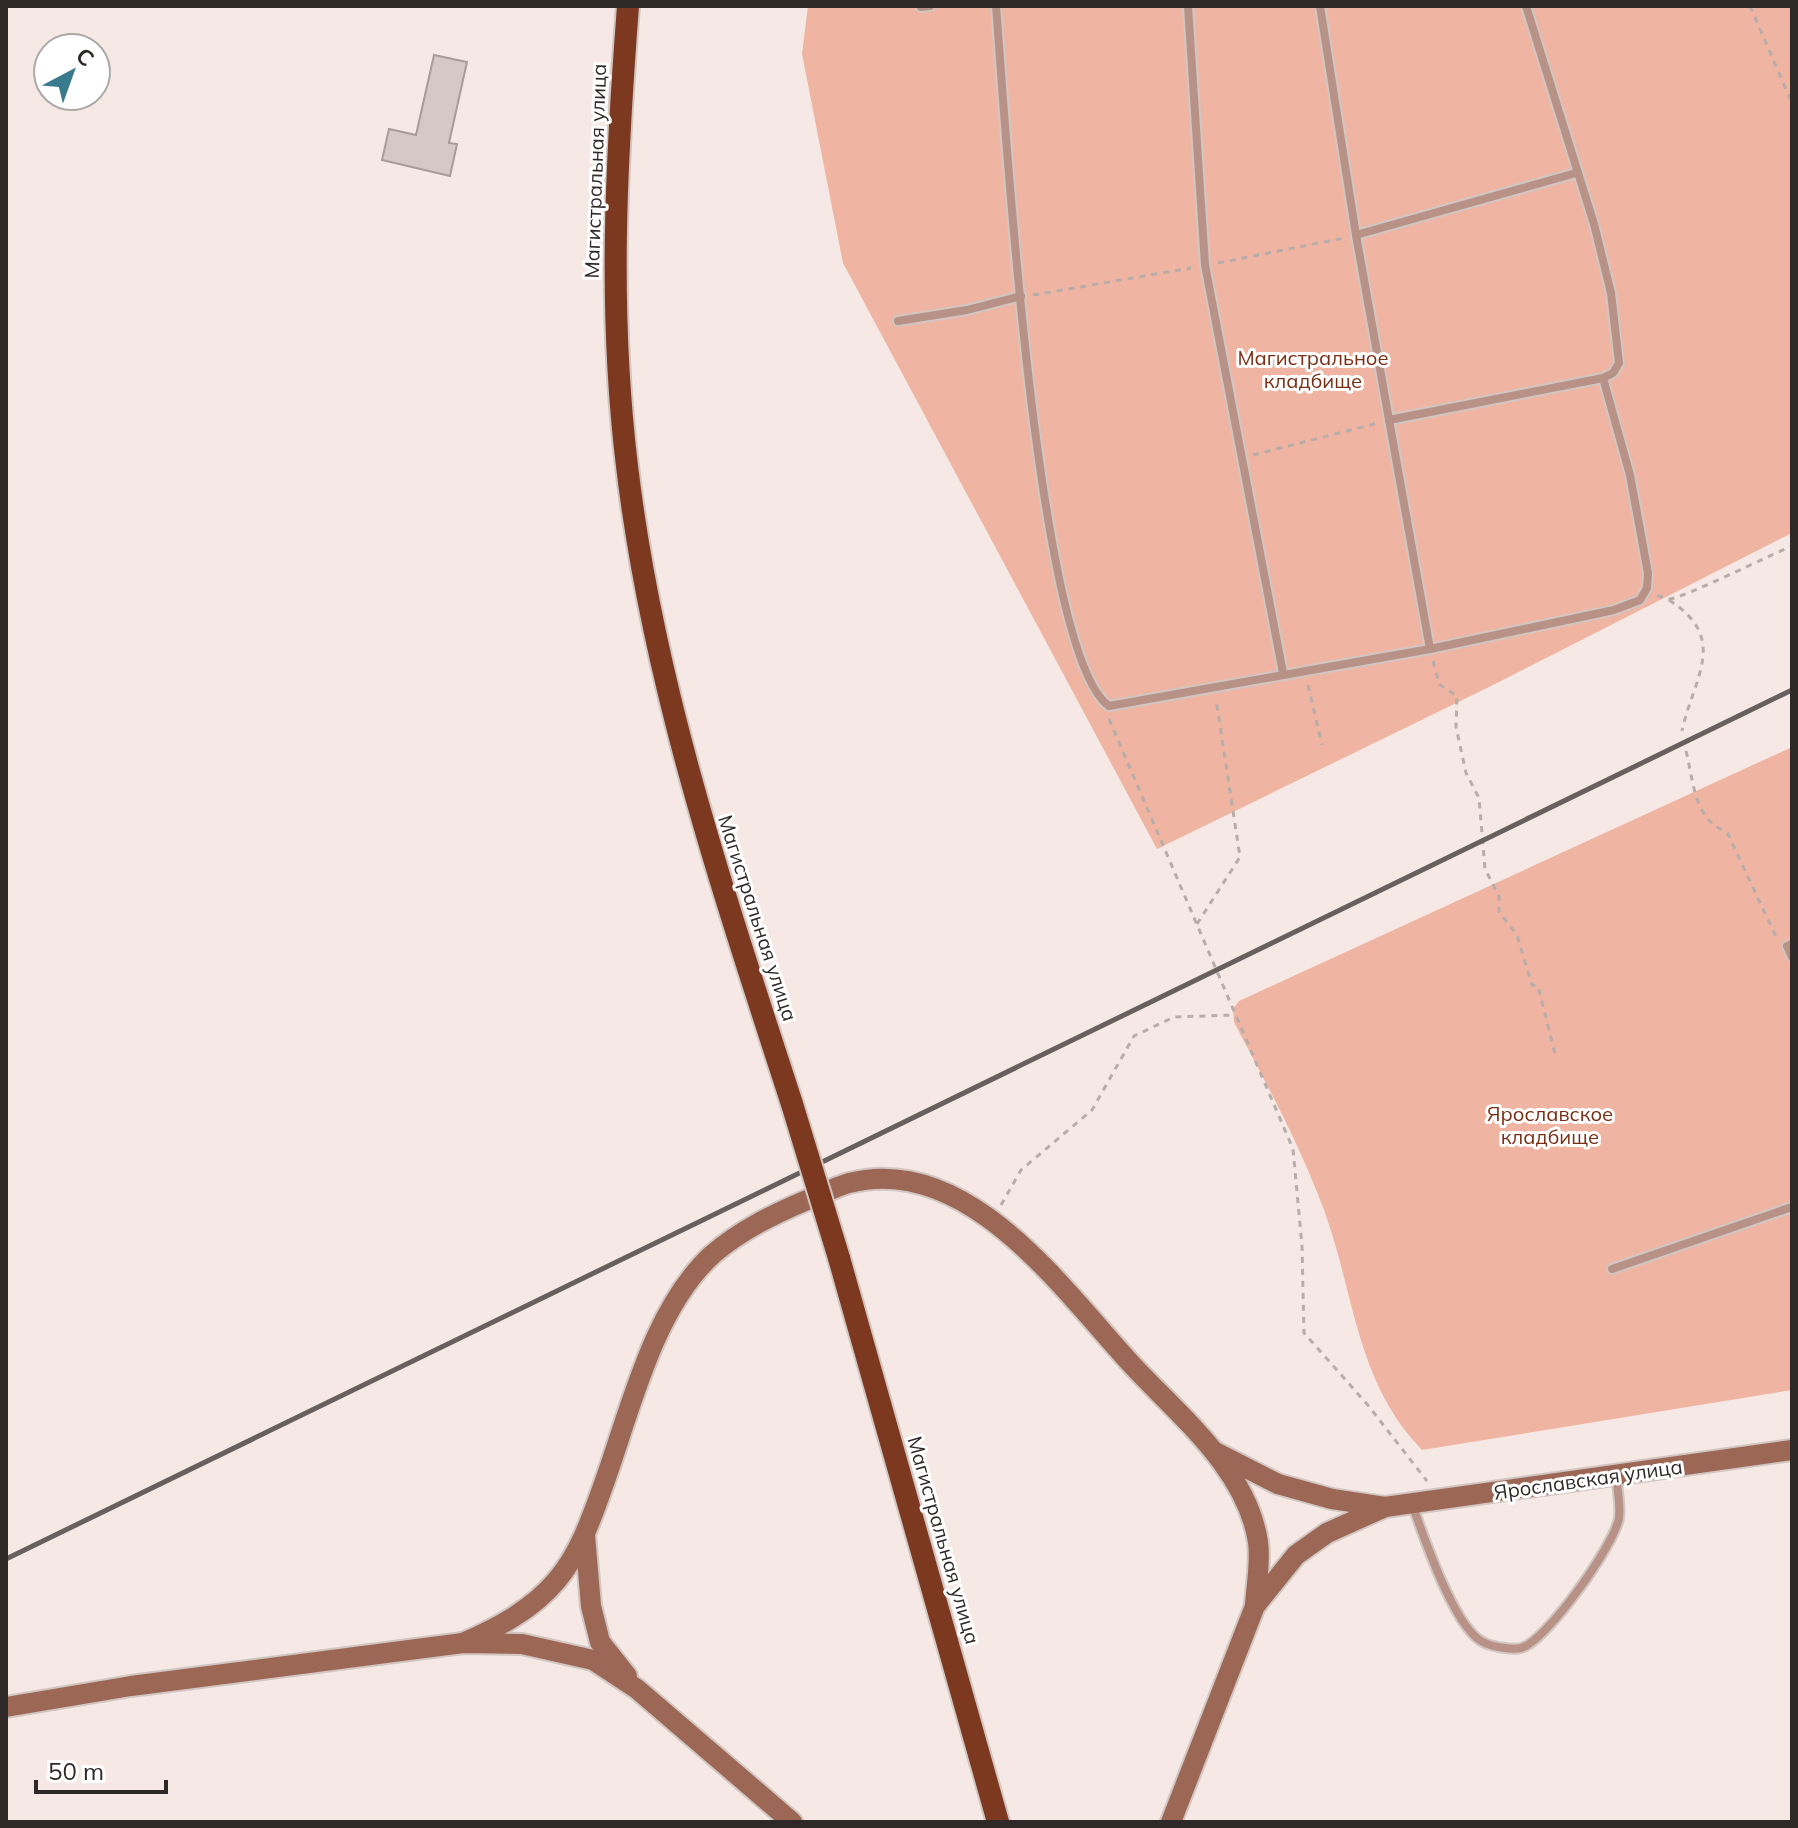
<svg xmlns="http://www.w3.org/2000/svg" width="1798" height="1828" font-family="Mulish,sans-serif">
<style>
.green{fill:#efb5a2}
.building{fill:#d6c9c5;stroke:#a89c98;stroke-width:2}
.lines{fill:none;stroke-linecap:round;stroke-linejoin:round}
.service-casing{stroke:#d2c6c3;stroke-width:12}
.secondary-casing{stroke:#d2c6c3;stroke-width:24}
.trunk-casing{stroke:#d2c6c3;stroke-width:26}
.path{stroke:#b8adaa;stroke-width:3;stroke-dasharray:6 6;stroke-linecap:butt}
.service{stroke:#b89286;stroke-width:8}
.secondary{stroke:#9c6755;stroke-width:20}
.trunk{stroke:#7d3820;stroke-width:22}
.rail{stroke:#67605e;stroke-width:5}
.trunk-bridge-casing{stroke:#d2c6c3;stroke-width:26;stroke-linecap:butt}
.trunk-bridge{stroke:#7d3820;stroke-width:22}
.labels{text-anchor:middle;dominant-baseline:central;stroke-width:6;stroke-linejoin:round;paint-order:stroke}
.street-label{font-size:20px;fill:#2e2928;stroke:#fff}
.park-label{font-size:20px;fill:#792e14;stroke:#fff}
</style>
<rect width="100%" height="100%" fill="#f6e9e5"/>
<g class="green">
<path d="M808,6H1792V533L1487,688L1157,849L843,263L802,54Z"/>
<path d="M1792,747V1390L1422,1450C1356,1382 1355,1295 1324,1210C1300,1145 1266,1083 1234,1022L1233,1009L1239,1001Z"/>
</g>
<path class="building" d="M434,55L467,62L449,143L457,144L450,176L382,160L389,129L416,135Z"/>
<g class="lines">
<g class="service-casing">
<g id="service">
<path d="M996,6C1005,115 1036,655 1109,706L1430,649L1614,610L1640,600L1647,588L1648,573L1630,475L1603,378"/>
<path d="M1188,6L1205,265L1283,673"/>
<path d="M1320,6L1356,235L1430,649"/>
<path d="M921,7L930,6"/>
<path d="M1356,235L1576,173"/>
<path d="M898,321L967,310L1021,296"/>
<path d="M1389,420L1603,378L1613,373L1619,363L1611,293L1594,224L1526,6"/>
<path d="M1792,944L1787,946L1792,957"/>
<path d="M1612,1269L1792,1207"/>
<path d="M1412,1504C1423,1534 1455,1632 1485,1643C1493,1647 1513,1650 1521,1648C1546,1642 1615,1544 1619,1518C1621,1505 1617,1488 1616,1475"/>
</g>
</g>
<g class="secondary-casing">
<g id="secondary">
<path d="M1215,1452L1278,1484L1332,1499L1385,1507"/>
<path d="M585,1535L591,1606L600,1642L627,1676"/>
<path d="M463,1643C497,1628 532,1610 557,1580C579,1554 591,1520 602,1489C630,1413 652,1309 713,1254C741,1230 774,1214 807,1200C820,1195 835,1187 849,1183C969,1152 1064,1292 1134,1367C1181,1417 1247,1470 1258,1542C1261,1562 1256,1586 1255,1606"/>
<path d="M6,1707L131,1686L463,1643L522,1644L593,1660L637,1689L792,1822"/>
<path d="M1171,1822L1255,1606L1296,1555L1327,1533L1385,1507L1792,1450"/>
</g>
</g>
<g class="trunk-casing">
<g id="trunk">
<path d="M628,6C616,163 608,309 627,466C653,686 724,894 792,1104"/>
<path d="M839,1258L998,1822"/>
</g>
</g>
<g class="path">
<path d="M1750,6L1792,103"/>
<path d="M1218,263L1344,238"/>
<path d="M1033,295L1191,268"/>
<path d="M1253,455L1378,423"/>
<path d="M1657,596C1661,596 1664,598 1668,599C1678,601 1774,553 1792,546"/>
<path d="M1669,600C1730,639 1693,678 1682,731"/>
<path d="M1433,661L1439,684L1457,696L1456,727L1466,773L1479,798L1485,869L1499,896V912L1517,935L1532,985L1538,986L1555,1054"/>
<path d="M1308,685L1322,745"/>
<path d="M1109,719L1293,1149L1302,1246L1304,1333L1367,1404L1427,1481"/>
<path d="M1686,751C1694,783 1694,820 1727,832L1777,939"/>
<path d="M1197,924L1240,857L1216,699"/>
<path d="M1001,1205L1021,1170L1092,1110L1134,1036L1174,1017L1234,1015"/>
</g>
<use href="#service" class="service"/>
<use href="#secondary" class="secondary"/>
<use href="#trunk" class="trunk"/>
<path class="rail" d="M6,1559L1792,690"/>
<g class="trunk-bridge-casing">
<path id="trunk-bridge" d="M792,1104L839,1258"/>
</g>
<use href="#trunk-bridge" class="trunk-bridge"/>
</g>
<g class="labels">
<g class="street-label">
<text transform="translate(595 171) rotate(-88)">Магистральная улица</text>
<text transform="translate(758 918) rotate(72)">Магистральная улица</text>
<text transform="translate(1588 1479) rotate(-8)">Ярославская улица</text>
<text transform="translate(944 1540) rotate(74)">Магистральная улица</text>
</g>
<g class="park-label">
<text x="1313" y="357">Магистральное<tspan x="1313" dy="23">кладбище</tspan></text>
<text x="1550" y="1113">Ярославское<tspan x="1550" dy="23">кладбище</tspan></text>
</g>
</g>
<rect width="1798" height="1828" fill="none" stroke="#2e2928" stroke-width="16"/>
<g transform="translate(72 72) rotate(41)"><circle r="38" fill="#ffffff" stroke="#aba9a9" stroke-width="2"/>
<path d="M0-6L14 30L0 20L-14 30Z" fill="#397a8d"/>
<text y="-12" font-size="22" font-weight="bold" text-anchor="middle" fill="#2e2928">С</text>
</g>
<path d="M36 1780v12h130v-12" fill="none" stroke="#2e2928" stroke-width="4"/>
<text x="48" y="1780" font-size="24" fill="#2e2928" stroke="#ffffff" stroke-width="6" paint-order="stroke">50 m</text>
</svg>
